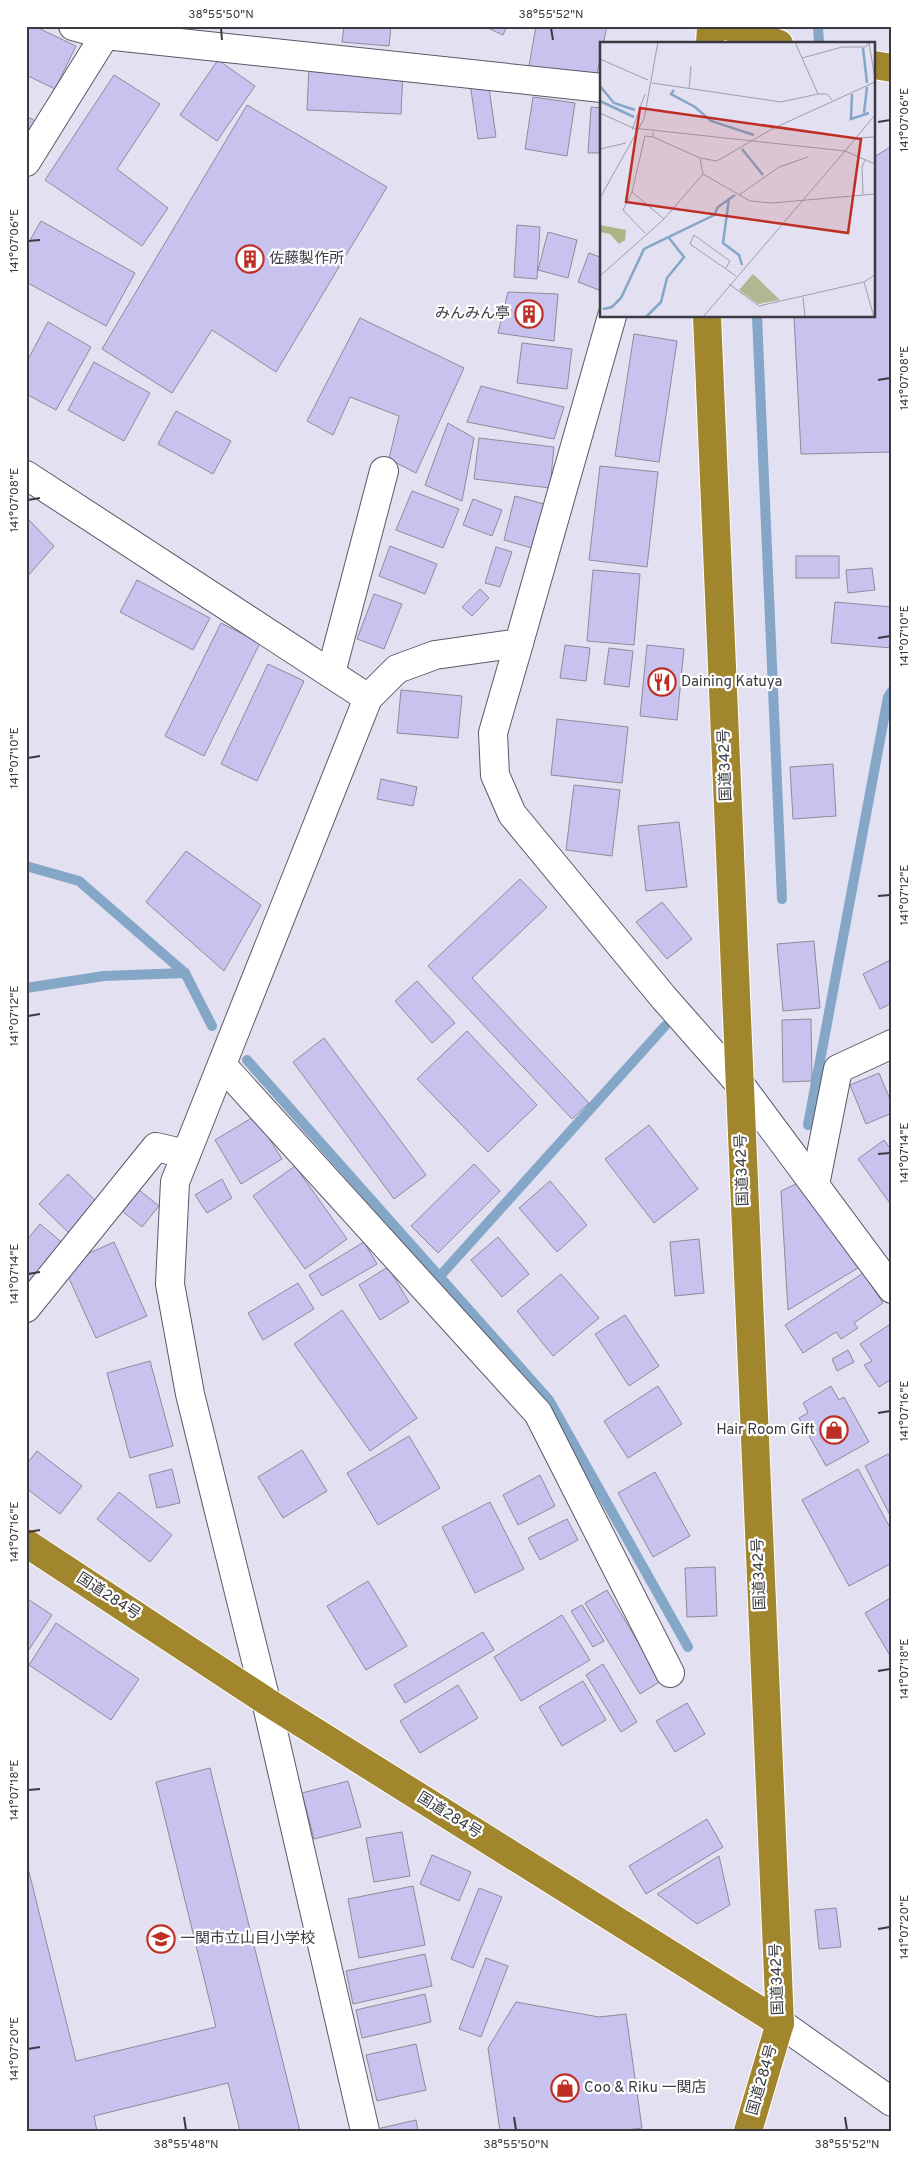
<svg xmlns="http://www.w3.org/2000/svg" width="918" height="2157" font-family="Overpass,'Noto Sans JP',sans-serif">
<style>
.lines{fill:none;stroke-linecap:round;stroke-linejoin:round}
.stream{stroke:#84a7c8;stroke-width:10}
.building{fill:#c8c2ee;stroke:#8d8b9b}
.minor-casing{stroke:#5b5967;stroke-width:30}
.highway-casing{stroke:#fff;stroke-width:30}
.minor{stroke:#fff;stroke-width:28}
.highway{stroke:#a1862e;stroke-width:28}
.ticks{fill:none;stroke:#3b3a41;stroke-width:2}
.labels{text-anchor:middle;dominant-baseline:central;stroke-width:4.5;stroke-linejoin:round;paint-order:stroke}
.poi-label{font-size:15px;fill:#3b3a41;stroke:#fff;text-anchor:start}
.street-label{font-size:15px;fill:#3b3a41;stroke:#fff}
.inset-river{fill:none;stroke:#84a7c8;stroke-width:2.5}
.inset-road{fill:none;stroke:#9f9eab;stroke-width:1}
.view{fill:#bd2f25;fill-opacity:0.15;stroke:#bd2f25;stroke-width:2.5}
.inset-edge{fill:none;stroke:#3b3a41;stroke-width:2.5}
.neatline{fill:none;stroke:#3b3a41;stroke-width:2}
.ticks-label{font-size:12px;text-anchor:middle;fill:#3b3a41}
</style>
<rect width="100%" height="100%" fill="#e2e0f1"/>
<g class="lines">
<g class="stream">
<path d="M818,26L819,44"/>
<path d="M757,316L782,899"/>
<path d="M26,866L79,881L185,973L212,1026"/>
<path d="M26,988L104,976L185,973"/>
<path d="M247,1060L549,1400L688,1647"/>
<path d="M808,1125L888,697L892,691"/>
<path d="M440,1276L665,1026"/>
</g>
</g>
<g class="building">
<path d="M26,26H34L76,46L55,89L26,75Z"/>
<path d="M344,26H391L389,46L342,42Z"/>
<path d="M483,26H507L503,35Z"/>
<path d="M536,26H607L596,79L529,66Z"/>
<path d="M218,60L255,86L217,141L180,115Z"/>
<path d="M309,67L403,71L401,114L307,110Z"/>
<path d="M114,75L160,104L117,169L168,208L142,246L45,180Z"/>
<path d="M488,81L496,137L478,139L470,83Z"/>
<path d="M533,97L575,103L567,156L525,149Z"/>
<path d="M247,105L387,187L276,372L212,330L172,393L102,349Z"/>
<path d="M591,107L602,108V153H588Z"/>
<path d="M26,116L37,122L26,142Z"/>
<path d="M892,146V452L801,454L794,316H874V157Z"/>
<path d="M41,221L135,273L106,326L26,282V247Z"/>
<path d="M517,225L540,227L537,279L514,277Z"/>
<path d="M548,232L577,240L568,278L538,270Z"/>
<path d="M589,253L602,258V284L599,290L578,282Z"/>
<path d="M508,292L558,294L554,341L498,333Z"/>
<path d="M360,318L464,368L416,473L389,459L399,416L350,397L333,435L307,421Z"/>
<path d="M48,322L91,347L56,410L26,394V363Z"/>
<path d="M634,334L677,341L659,462L615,456Z"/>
<path d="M522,343L572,349L567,389L517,383Z"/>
<path d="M94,362L150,393L124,441L68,410Z"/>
<path d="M481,386L564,407L554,439L467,422Z"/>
<path d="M176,411L231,441L213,474L158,444Z"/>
<path d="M448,423L474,438L462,501L425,485Z"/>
<path d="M479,438L554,447L550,488L474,479Z"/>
<path d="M600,466L658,472L647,567L589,560Z"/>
<path d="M412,491L459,509L443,548L396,530Z"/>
<path d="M515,496L544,504L532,548L504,540Z"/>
<path d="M473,499L502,510L492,536L463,525Z"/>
<path d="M26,517L54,546L26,578Z"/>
<path d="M390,546L437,564L425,594L379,576Z"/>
<path d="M496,547L512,552L500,587L485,583Z"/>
<rect x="796" y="556" width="43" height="22"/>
<path d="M872,568L875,590L848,593L846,570Z"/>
<path d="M593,570L640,574L634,645L587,641Z"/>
<path d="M137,580L210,618L193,650L120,612Z"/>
<path d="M480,589L489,598L472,616L462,607Z"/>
<path d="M374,594L402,604L384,649L357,639Z"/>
<path d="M835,602L892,607V648L831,643Z"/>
<path d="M221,623L260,643L204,756L165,736Z"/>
<path d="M565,645L590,648L586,681L560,678Z"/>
<path d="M647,645L684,649L677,720L640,716Z"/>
<path d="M609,648L633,651L629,687L604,684Z"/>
<path d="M268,664L304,681L257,781L221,764Z"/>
<path d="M401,690L462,696L458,738L397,733Z"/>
<path d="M557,719L628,727L622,783L551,775Z"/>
<path d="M833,764L836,816L793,819L790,767Z"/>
<path d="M381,779L417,787L413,806L377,799Z"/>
<path d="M574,785L620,790L612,856L566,850Z"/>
<path d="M679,822L687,887L646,891L638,826Z"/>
<path d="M186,851L261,905L224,971L146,902Z"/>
<path d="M520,879L547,907L472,978L589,1103L572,1119L428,966Z"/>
<path d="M662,902L692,939L667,959L636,922Z"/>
<path d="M814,941L820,1008L783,1011L777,944Z"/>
<path d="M892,959V1003L880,1009L863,974Z"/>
<path d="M417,981L455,1023L432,1043L395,1001Z"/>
<path d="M811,1019L812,1081L783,1082L782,1020Z"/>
<path d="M467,1031L537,1105L488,1152L417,1079Z"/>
<path d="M324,1038L426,1175L394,1199L293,1062Z"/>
<path d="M879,1073L892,1104V1113L866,1124L850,1085Z"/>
<path d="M255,1116L282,1159L241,1184L215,1140Z"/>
<path d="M649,1125L698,1189L654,1223L605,1159Z"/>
<path d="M884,1140L892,1151V1206L858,1159Z"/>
<path d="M474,1164L500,1191L438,1253L411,1226Z"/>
<path d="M295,1166L347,1239L305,1269L253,1196Z"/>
<path d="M68,1174L99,1204L70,1234L39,1204Z"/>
<path d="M222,1179L232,1198L207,1213L195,1195Z"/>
<path d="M550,1181L587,1225L557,1252L519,1208Z"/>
<path d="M800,1182L858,1268L788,1310L781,1191Z"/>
<path d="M139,1190L159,1206L142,1227L122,1211Z"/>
<path d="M40,1224L65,1245L31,1286L26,1282V1241Z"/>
<path d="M498,1237L529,1274L502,1297L471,1260Z"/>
<path d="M699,1239L704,1293L675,1296L670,1242Z"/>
<path d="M114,1242L147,1316L96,1338L63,1265Z"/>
<path d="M364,1242L377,1264L322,1296L309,1275Z"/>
<path d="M388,1267L409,1302L380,1320L359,1285Z"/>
<path d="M863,1273L883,1303L854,1323L858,1328L841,1339L836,1332L803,1353L785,1325Z"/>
<path d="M561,1274L599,1318L553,1356L517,1311Z"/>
<path d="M298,1283L314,1309L263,1340L248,1313Z"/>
<path d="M342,1310L417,1418L370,1451L294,1344Z"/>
<path d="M625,1315L659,1366L629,1386L595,1334Z"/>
<path d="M892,1323V1383L890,1380L879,1387L864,1365L872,1361L860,1344Z"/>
<path d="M848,1350L854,1362L837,1371L832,1359Z"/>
<path d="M150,1361L173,1446L130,1458L107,1373Z"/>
<path d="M658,1386L682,1424L628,1458L604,1421Z"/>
<path d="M831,1386L839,1400L844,1397L869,1442L826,1466L799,1418L808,1413L803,1403Z"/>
<path d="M409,1436L440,1488L378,1525L347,1473Z"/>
<path d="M302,1450L327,1491L283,1518L258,1477Z"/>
<path d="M37,1451L82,1486L60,1514L26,1488V1465Z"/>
<path d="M888,1454L892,1460V1519L865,1466Z"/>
<path d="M172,1469L180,1503L157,1508L149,1475Z"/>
<path d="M858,1469L892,1531V1563L849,1586L802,1500Z"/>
<path d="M655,1472L690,1536L653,1557L618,1493Z"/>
<path d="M540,1475L555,1506L518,1525L503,1495Z"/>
<path d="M119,1492L172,1535L150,1562L97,1519Z"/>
<path d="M490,1502L524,1569L475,1593L442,1527Z"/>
<path d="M567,1519L578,1540L540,1560L528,1538Z"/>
<path d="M715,1567L717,1616L687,1617L685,1568Z"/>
<path d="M368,1581L407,1646L366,1670L327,1606Z"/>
<path d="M607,1590L661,1681L640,1694L585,1603Z"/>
<path d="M892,1597V1659L865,1613Z"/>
<path d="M26,1598L52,1615L26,1654Z"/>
<path d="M582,1605L604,1641L593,1647L571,1611Z"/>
<path d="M562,1615L590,1660L521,1701L494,1657Z"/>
<path d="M56,1623L139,1679L111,1720L29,1665Z"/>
<path d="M483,1632L494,1650L405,1703L394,1685Z"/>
<path d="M603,1664L637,1722L621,1732L586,1675Z"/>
<path d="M583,1681L606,1720L562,1746L539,1707Z"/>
<path d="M458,1685L478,1718L420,1753L400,1721Z"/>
<path d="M687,1703L705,1734L675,1752L656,1721Z"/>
<path d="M210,1768L300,2131H240L228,2083L94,2116L97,2131H26V1860L76,2061L216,2027L156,1782Z"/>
<path d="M348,1781L361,1827L314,1839L302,1793Z"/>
<path d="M707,1819L723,1847L646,1894L629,1866Z"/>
<path d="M402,1832L410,1876L374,1882L366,1838Z"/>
<path d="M432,1855L471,1872L459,1901L420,1884Z"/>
<path d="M719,1856L730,1905L697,1924L657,1894Z"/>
<path d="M413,1886L425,1945L359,1958L348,1899Z"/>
<path d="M479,1888L502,1897L473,1968L451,1959Z"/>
<path d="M836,1908L841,1947L819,1949L815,1910Z"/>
<path d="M425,1954L432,1986L353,2004L346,1971Z"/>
<path d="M486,1958L508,1966L481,2037L459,2029Z"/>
<path d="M425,1994L431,2022L362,2038L356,2010Z"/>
<path d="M516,2002L599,2017L626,2014L642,2128L619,2131H500L488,2048Z"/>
<path d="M416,2044L426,2090L377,2101L366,2055Z"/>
<path d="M416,2120L418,2131H381V2128Z"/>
</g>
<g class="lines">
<g class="minor-casing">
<g id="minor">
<path d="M73,26L105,35L602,88"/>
<path d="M26,162L105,35"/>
<path d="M26,475L368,698"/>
<path d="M519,643L493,733L495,775L512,814L664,998L739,1083L892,1289"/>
<path d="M331,673L384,471"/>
<path d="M222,1065L538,1413L670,1673"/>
<path d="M815,1185L838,1069L892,1044"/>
<path d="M26,1308L156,1147L186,1154"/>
<path d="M780,2023L892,2102"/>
<path d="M365,2131L266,1701L190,1394L170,1284L175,1182L368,698L397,669L435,655L519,643L612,316"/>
</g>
</g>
<g class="highway-casing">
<g id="highway">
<path d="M728,26L779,44"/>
<path d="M710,44L711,26"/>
<path d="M874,65L892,68"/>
<path d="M707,316L780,2023L748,2131"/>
<path d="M26,1543L266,1701L780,2023"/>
</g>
</g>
<use href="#minor" class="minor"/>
<use href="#highway" class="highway"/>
</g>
<path class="ticks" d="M221,28L222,40M551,28L553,40M878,122L890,120M28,241L40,240M878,380L890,378M28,500L40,498M878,638L890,636M28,758L40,756M878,896L890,895M28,1016L40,1014M878,1154L890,1153M28,1274L40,1272M878,1413L890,1411M28,1532L40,1530M878,1671L890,1669M28,1790L40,1789M878,1929L890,1927M28,2049L40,2047M184,2117L186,2130M514,2117L516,2130M845,2117L847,2130"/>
<defs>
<g id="building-ring" transform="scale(1.4375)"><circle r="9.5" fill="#fff" stroke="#bd2f25" stroke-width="1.5"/><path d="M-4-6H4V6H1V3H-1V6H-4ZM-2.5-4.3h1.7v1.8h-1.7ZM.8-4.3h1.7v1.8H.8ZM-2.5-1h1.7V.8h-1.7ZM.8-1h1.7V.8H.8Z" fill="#bd2f25"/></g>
<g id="restaurant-ring" transform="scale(1.4375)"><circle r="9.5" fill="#fff" stroke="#bd2f25" stroke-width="1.5"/><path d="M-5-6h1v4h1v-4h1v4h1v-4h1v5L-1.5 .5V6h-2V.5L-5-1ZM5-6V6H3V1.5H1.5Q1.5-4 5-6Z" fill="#bd2f25"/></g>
<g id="shop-ring" transform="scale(1.4375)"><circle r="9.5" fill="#fff" stroke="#bd2f25" stroke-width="1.5"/><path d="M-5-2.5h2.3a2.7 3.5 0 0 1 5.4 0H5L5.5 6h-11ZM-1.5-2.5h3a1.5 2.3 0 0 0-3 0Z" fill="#bd2f25"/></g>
<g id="school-ring" transform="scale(1.4375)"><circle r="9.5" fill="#fff" stroke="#bd2f25" stroke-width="1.5"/><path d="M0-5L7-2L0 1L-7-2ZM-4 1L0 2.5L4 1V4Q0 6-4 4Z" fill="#bd2f25"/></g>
</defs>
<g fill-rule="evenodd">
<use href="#building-ring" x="250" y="259"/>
<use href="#building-ring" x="529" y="314"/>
<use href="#restaurant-ring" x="662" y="682"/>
<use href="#shop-ring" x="834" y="1430"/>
<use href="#school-ring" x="161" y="1939"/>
<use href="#shop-ring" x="565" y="2088"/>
</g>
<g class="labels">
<g class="poi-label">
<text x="269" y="259">佐藤製作所</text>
<text x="510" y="314" text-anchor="end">みんみん亭</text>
<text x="681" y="682">Daining Katuya</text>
<text x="815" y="1430" text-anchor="end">Hair Room Gift</text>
<text x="180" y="1939">一関市立山目小学校</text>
<text x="584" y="2088">Coo &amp; Riku 一関店</text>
</g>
<g class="street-label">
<text transform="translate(726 765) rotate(-92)">国道342号</text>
<text transform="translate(743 1170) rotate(-92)">国道342号</text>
<text transform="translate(760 1574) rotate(-92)">国道342号</text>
<text transform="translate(108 1597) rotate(33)">国道284号</text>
<text transform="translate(449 1816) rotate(32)">国道284号</text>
<text transform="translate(778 1979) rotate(-92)">国道342号</text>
<text transform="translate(763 2080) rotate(-74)">国道284号</text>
</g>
</g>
<g transform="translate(600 42)">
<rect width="275" height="275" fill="#e2e0f1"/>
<path d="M153,232L180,258L158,262L139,248Z" fill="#b0b791"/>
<path d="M0,183L26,188L25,198L19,202L10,192L0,190Z" fill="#acb488"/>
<path class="inset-river" d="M263,6L267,41M0,44L14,61L35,68M74,48L71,52L95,65L111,79L154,93M252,52L251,77L269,71M0,59L34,75M264,71L267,45M142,107L163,133M129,156L123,201L139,213L142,223M3,267L12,265L21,256L44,207L114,173L118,165L135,153M46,275L61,260L67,236L84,215L69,196"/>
<path class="inset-road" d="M269,1L275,37M202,16L242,5H265L271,0M0,17L48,38M52,41L181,60L218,52L195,0M89,47L91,24M218,52H227L232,58M0,71L33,86M33,86L245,109L275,122M32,88L45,52M53,90V95L100,116L103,132L150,159L172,161L275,152M257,96L275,95M0,107L26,101M245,109L275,73M100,116L117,119L172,87L275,40M32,150L64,177M263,152L262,125L265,118M139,153L179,125L208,115M0,156L44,77L58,0M45,191L23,168L32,150L45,94L53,95M126,226L130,219L94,193L90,202L136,234M0,234L64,177L103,132M264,240L274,275M129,242L159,264L264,240L275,233M203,255L205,275M103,275L245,109"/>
<path class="view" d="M40,66L261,97L248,191L26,160Z"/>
<rect width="275" height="275" class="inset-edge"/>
</g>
<rect width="918" height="2157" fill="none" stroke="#ffffff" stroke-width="55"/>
<rect x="28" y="28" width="862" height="2102" class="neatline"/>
<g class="ticks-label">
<text x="221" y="18">38°55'50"N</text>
<text x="551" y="18">38°55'52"N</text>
<text transform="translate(904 120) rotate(-90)" y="4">141°07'06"E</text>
<text transform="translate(14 241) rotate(-90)" y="4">141°07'06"E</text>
<text transform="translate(904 378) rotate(-90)" y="4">141°07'08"E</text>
<text transform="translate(14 500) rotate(-90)" y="4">141°07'08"E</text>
<text transform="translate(904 636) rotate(-90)" y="4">141°07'10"E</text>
<text transform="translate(14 758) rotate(-90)" y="4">141°07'10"E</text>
<text transform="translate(904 895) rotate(-90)" y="4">141°07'12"E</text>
<text transform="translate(14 1016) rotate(-90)" y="4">141°07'12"E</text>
<text transform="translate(904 1153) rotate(-90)" y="4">141°07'14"E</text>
<text transform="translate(14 1274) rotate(-90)" y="4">141°07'14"E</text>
<text transform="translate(904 1411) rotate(-90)" y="4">141°07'16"E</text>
<text transform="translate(14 1532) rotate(-90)" y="4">141°07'16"E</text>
<text transform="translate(904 1669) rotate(-90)" y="4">141°07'18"E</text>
<text transform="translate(14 1790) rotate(-90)" y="4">141°07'18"E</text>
<text transform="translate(904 1927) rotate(-90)" y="4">141°07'20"E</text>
<text transform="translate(14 2049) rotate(-90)" y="4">141°07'20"E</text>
<text x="186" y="2148">38°55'48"N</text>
<text x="516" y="2148">38°55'50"N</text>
<text x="847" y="2148">38°55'52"N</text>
</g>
</svg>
